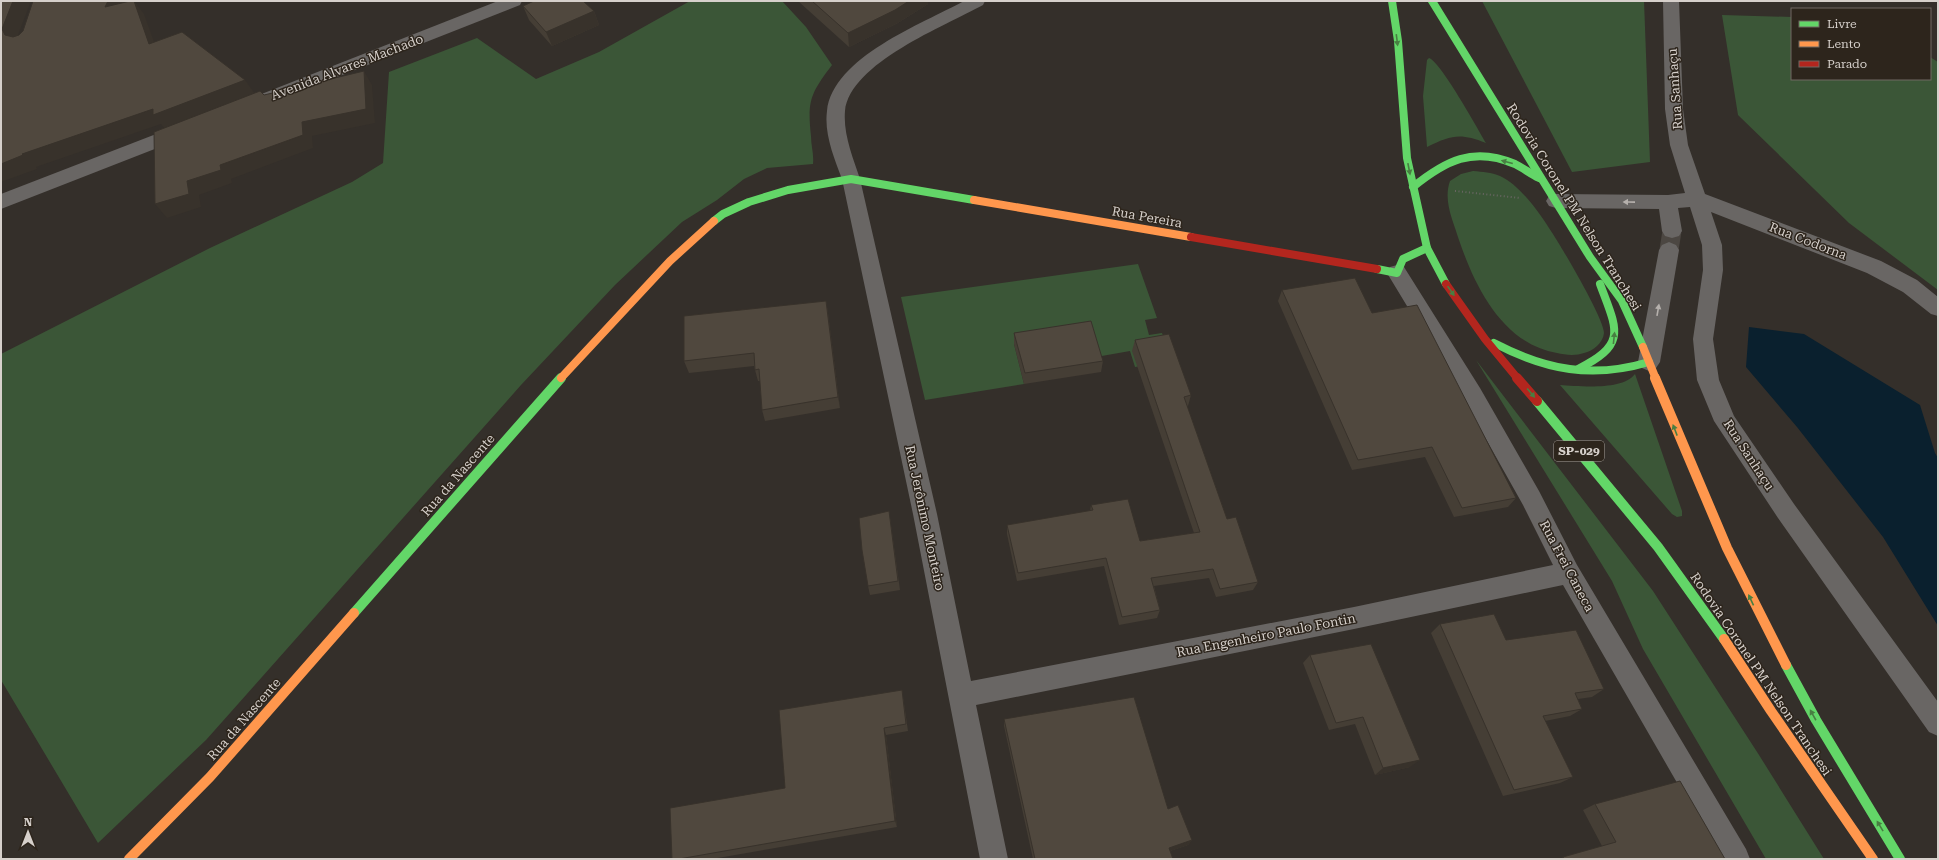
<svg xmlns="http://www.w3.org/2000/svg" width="1939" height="860" font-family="'Roboto Serif',serif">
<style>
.green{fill:#3b5637}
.water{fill:#0a202e}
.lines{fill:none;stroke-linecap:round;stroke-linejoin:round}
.street-tunnel{stroke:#4c4742;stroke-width:19;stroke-dasharray:19 10;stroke-linecap:butt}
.path{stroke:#696663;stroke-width:2;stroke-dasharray:1 2.5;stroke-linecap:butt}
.street{fill:#696664;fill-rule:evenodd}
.fast-far1{stroke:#63d668;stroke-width:8}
.fast{stroke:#63d668;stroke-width:10}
.slow-far1{stroke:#ff974d;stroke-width:8}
.slow{stroke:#ff974d;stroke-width:10}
.jam-far1{stroke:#b3261e;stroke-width:8}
.jam{stroke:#b3261e;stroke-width:10}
.wall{fill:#453e35}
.shaded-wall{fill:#38322b}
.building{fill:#50483e;stroke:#38322b}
.oneway{fill:#487e42}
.oneway2{fill:#b5b0ac}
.labels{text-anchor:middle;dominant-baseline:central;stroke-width:3;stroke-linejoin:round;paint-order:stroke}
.shield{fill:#2d251c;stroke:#a39d96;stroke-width:1}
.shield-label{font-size:12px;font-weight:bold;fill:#d6d0cb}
.street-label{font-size:13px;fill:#d6d0cb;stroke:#2d251c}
</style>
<rect width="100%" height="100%" fill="#342f2a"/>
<g class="green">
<path d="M690,1H782L806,27L832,65C811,93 807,100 811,136C811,146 814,154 813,164L767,168L744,179L717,200L682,222L615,285L521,385L206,740L98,843L1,680V354L210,248L352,182L383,163L389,72L477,38L536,79L599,52Z"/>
<path d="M1482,1H1644L1650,162L1572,172Z"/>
<path d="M1722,15L1792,17V79H1930V57L1938,62V290L1849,223L1738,115Z"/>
<path d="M1429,58C1440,61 1478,129 1486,143C1460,133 1452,135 1427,147L1423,96L1427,60Z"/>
<path d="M1473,171C1483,172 1491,172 1500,176C1522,186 1543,218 1556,239C1565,253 1604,319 1604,333C1603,343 1593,351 1584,353C1576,356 1565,355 1557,353C1503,344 1475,287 1459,240C1453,220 1443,201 1450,181L1461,174Z"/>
<path d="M1138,264L1157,318L1145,320L1149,335L1162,333L1172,361L1135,367L1130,351L1096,357L1014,344L1024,384L925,400L901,297Z"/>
<path d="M1476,360L1653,591L1759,755L1824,859H1766L1643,649L1612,581Z"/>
<path d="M1635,374L1682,511V516L1677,517L1672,514L1560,385C1579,386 1622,391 1635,374Z"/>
</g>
<path class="water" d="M1749,327L1804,334L1920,405L1935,453L1938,458V626L1883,537L1797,427L1746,367Z"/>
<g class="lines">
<path class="street-tunnel" d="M1669,250L1672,231"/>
<path class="path" d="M1455,191L1520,198"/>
<g class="street">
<path d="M498,1H522L520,5L271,103L265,105L259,103L256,99L259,95Z"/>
<path d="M964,1H985L983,5C945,26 850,63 845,111C843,134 853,158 860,179L937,514L971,681L1354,607L1553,565L1523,505L1464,400L1387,273L1390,267L1397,265L1404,267L1480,388L1539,491L1577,565L1746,849L1750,859H1721L1563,585L1354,629L976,705L1008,859H980L913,514L842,179C834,158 824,134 827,111C833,57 922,24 964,1Z"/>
<path d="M1663,1H1679L1683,109L1688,145L1705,194L1881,261L1917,280L1938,297V316L1931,314L1903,292L1867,273L1711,212L1722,245L1723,270L1713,339L1719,380L1734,416L1794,504L1938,702V736L1929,732L1778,518L1714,421L1697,380L1693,339L1703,270L1702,245L1690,207L1678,208L1682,231L1679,236L1672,238L1665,236L1662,231L1659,209L1556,208L1549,206L1546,201L1549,196L1556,194L1668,195L1685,193L1670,145L1665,109Z"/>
<path d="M182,124L188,126L191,131L188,136L1,209V194Z"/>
<path d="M1669,242L1676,245L1679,250L1660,362L1656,368L1649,371L1642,368L1638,362L1659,250L1662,245Z"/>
</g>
<g class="fast-far1">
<path d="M1392,1L1398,41L1407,158L1427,248L1446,284"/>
<path d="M1432,1L1590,257L1622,301L1643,347"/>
<path d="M1413,187C1445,161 1473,146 1515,164C1523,168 1531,174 1539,178"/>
<path d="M714,221L723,214L749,202L788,190L851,179L974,200"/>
<path d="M1377,269L1397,273L1403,259L1427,248"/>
<path d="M1494,343C1546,370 1592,379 1649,362"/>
<path d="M1578,369C1628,344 1617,330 1600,284"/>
</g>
<g class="fast">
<path d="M1537,401L1658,547L1724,639"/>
<path d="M354,613L561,378"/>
<path d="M1786,665L1816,720L1900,859"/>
</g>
<g class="slow-far1">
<path d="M974,200L1191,237"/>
<path d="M1643,347L1656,379"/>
<path d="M561,378L670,261L714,221"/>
</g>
<g class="slow">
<path d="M1655,378L1727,548L1786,665"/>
<path d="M1724,639L1771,711L1873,859"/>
<path d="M129,859L210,777L354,613"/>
</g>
<g class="jam-far1">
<path d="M1191,237L1377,269"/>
<path d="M1446,284L1485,339L1518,379"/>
</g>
<path class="jam" d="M1517,378L1537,401"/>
</g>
<g class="wall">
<path d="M798,1H928V4L896,24L849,47Z"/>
<path d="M523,6L594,11L599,25L552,46L529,20Z"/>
<path d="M1282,290L1372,313L1516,498L1508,507L1454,517L1425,457L1352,470L1278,301Z"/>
<path d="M826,301L828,313L840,408L765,421L762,410L760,381H758L755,370L754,366L689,373L684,361Z"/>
<path d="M1014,333L1103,361L1101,372L1024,384L1014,344Z"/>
<path d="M1135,340L1191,395L1188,406H1187L1227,519L1258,582L1253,590L1216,597L1209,578L1154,586L1160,610L1157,618L1119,625L1104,566L1017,581L1007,534V525L1090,511L1091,505L1140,541L1194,533L1132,351Z"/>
<path d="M889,511L900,590L870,595L868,586Z"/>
<path d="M1440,624L1506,640L1604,689L1592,697L1578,699L1582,709L1570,716L1545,721L1573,777L1560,783L1503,796L1431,633Z"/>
<path d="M1310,655L1410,767L1375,775L1355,724L1329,730L1303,663Z"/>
<path d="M902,690L908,731L886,735L897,827L712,859H672L785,788Z"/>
<path d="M1004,719L1168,809L1192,840L1188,845L1170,851L1173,859H1033L1004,726Z"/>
<path d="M1595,804L1725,859H1558L1602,846L1583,810Z"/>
</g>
<g class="shaded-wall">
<path d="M13,1H31L15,43L5,35L2,29Z"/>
<path d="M108,1H124L117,21L105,7Z"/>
<path d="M134,1L144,14L160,58L149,44Z"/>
<path d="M909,1H928V4L896,24L849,47L848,33Z"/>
<path d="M594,11L599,25L552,46L546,32Z"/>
<path d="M364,71L372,85L375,123L312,136L313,148L231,179L232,183L199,195L201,207L167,218L155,204L187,181L302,122Z"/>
<path d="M245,80L255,94L165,129L161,124L36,167L37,169L1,182V164L22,154L153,109Z"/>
<path d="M826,301L828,313L840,408L838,397Z"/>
<path d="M884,728L886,735L897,827L895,821Z"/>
<path d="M1420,760L1410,767L1375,775L1383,768Z"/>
<path d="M1192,840L1188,845L1164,853L1169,848Z"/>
</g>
<g class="building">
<path d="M1,1H13L2,29L5,35L13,37L19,35L23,31L33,1H108L105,7L130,1H134L149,44L182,32L245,80L153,115V109L22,154L23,155L1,164Z"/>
<path d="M534,1H583L594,11L546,32L523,6Z"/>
<path d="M812,1H909L895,10L848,33Z"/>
<path d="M364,71L366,109L302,122L303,135L220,165L221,170L187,181L189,194L155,204L154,132L260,91L264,95Z"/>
<path d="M1355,278L1372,313L1417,305L1516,498L1462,508L1432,447L1358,460L1282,290Z"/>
<path d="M826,301L838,397L762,410L759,369L755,370L754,353L684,361V316Z"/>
<path d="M1091,321L1103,361L1025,373L1014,333Z"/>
<path d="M1169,334L1191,395L1184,397L1227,519L1236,517L1258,582L1220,589L1213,569L1151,578L1160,610L1122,617L1106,558L1018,573L1007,525L1093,510L1091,505L1128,499L1140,541L1200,532L1135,340Z"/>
<path d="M889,511L898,581L868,586L862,550L859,518Z"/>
<path d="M1494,614L1506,640L1576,630L1604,689L1575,693L1582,709L1543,716L1573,777L1514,790L1440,624Z"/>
<path d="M1371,644L1420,760L1383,768L1363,717L1336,723L1310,655Z"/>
<path d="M902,690L906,724L884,728L895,821L679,859H672L670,808L785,788L779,710Z"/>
<path d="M1134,697L1168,809L1178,805L1192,840L1169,848L1173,859H1035L1004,719Z"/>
<path d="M1680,781L1725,859H1564L1563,857L1616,842L1595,804Z"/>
</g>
<defs><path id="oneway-solid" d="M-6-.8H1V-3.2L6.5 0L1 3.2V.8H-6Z"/></defs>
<g class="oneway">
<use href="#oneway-solid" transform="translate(1397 40) rotate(83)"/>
<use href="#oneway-solid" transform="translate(1507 162) rotate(-165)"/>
<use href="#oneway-solid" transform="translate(1409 169) rotate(79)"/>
<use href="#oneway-solid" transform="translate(1451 291) rotate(55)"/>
<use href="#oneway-solid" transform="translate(1614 338) rotate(-84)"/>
<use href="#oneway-solid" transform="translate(1531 393) rotate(50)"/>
<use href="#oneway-solid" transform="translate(1675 430) rotate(-111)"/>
<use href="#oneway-solid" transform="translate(1751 600) rotate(-115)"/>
<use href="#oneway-solid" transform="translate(1813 715) rotate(-119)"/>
<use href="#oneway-solid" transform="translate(1880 826) rotate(-121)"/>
</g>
<g class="oneway2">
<use href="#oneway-solid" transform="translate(1629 202) rotate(-179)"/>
<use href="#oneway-solid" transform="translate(1658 310) rotate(-80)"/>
</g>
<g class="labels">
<rect class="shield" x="1554" y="441" width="50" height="20" rx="3"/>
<g class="shield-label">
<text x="1579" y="451">SP-029</text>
</g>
<g class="street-label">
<text transform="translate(347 67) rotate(-21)">Avenida Alvares Machado</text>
<text transform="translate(1675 89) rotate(-94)">Rua Sanhaçu</text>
<text transform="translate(1574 207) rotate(58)">Rodovia Coronel PM Nelson Tranchesi</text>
<text transform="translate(1147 217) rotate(10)">Rua Pereira</text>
<text transform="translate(1808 241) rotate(21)">Rua Codorna</text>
<text transform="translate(1749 455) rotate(57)">Rua Sanhaçu</text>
<text transform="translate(458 475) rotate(-49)">Rua da Nascente</text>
<text transform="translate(925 518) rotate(78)">Rua Jerônimo Monteiro</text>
<text transform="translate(1567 566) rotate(62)">Rua Frei Caneca</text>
<text transform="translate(1266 635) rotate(-11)">Rua Engenheiro Paulo Fontin</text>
<text transform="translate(1761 674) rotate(56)">Rodovia Coronel PM Nelson Tranchesi</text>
<text transform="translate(244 719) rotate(-49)">Rua da Nascente</text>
</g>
</g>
<rect width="1939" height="860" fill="none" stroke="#d6d0cb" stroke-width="4"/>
<rect x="1791" y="8" width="140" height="72" fill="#2d251c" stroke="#716962"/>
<rect x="1799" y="21" width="20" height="6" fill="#63d668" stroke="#716962"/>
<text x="1827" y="28" font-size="12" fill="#d6d0cb">Livre</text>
<rect x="1799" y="41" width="20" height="6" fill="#ff974d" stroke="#716962"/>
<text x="1827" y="48" font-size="12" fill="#d6d0cb">Lento</text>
<rect x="1799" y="61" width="20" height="6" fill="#b3261e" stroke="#716962"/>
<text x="1827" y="68" font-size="12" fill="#d6d0cb">Parado</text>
<g transform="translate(28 832)" stroke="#2d251c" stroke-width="3" paint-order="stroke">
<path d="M0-3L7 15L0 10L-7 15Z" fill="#d6d0cb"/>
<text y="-6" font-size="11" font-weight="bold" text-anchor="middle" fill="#d6d0cb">N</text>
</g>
</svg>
